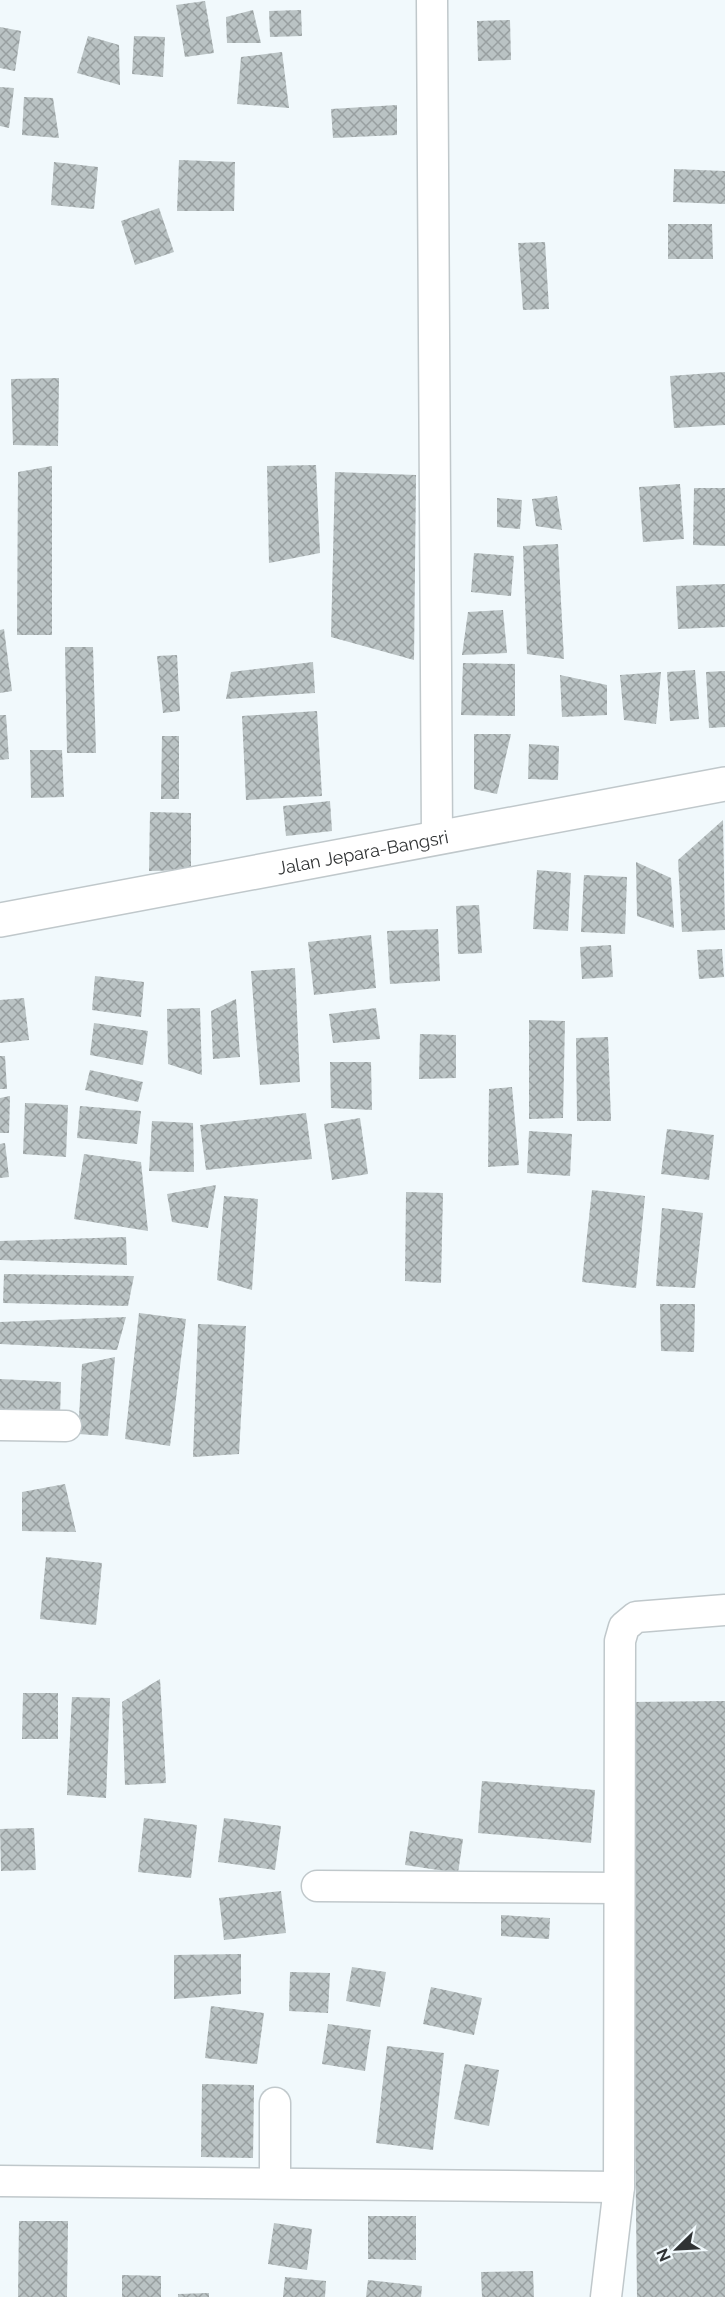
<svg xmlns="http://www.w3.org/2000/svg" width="725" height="2297" font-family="Raleway,sans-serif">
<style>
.building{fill:url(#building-cross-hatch)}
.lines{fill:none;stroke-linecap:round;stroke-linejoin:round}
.street-casing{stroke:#c0c8cb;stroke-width:33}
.primary-casing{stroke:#c0c8cb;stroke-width:36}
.street{stroke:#fff;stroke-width:30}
.primary{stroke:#fff;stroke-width:33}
.labels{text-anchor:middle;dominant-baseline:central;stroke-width:6;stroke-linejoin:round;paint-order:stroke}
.street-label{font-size:18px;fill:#303334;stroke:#f1f9fc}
</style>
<defs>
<pattern id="building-cross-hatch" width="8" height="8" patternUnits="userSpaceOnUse" patternTransform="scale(1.5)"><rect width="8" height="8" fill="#bac3c4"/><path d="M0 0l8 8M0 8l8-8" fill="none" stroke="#989fa0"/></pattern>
</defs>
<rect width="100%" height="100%" fill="#f1f9fc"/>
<g class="building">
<path d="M205,1L214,53L185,57L176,5Z"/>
<path d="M253,10L261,43H227L226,17Z"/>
<path d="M301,10L302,36L270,37L269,11Z"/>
<path d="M510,20L511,60L478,61L477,21Z"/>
<path d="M0,27L21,31L15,71L0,68Z"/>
<path d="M88,36L119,45L120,85L77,73Z"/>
<path d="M134,36L165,37L163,77L132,74Z"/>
<path d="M282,52L289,108L237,104L241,57Z"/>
<path d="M0,87L14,88L9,128L0,126Z"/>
<path d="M24,97L53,98L59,138L22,135Z"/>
<path d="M397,105V135L333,138L331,109Z"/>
<path d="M179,160L235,162L234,211H177Z"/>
<path d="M54,162L98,167L94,209L51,205Z"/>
<path d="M674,169L725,171V204L673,202Z"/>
<path d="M159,208L174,252L135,265L121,221Z"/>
<path d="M668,224H712L713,259H668Z"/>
<path d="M545,242L549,309L523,310L518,243Z"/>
<path d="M725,372V425L674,428L670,376Z"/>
<path d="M59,378L58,446L13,445L11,379Z"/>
<path d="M316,465L320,553L269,563L267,466Z"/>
<path d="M52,466V635H17L18,472Z"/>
<path d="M335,472L416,475L414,660L331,637Z"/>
<path d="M680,484L684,539L643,542L639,487Z"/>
<path d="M694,488H725V546L693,545Z"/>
<path d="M557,496L562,530L536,526L532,499Z"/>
<path d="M497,498L522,500L520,529L497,527Z"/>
<path d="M558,544L564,659L527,654L523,546Z"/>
<path d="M474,553L514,556L511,596L471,592Z"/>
<path d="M725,584V627L678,629L676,586Z"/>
<path d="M503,610L507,653L462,655L468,612Z"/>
<path d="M4,629L12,691L0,693V630Z"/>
<path d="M65,647H93L96,753H67Z"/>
<path d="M177,655L180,711L163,713L157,656Z"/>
<path d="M313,662L315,693L226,699L231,672Z"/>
<path d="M463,663L515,664V716L461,715Z"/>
<path d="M695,670L699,719L670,721L667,672Z"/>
<path d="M725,671V727L709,728L706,672Z"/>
<path d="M661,672L656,724L624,720L620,675Z"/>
<path d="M560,675L607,685V715L562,717Z"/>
<path d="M317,711L322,796L246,800L242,716Z"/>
<path d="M0,715H6L9,759L0,760Z"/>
<path d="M474,734H511L497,794L474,789Z"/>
<path d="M162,736H179V799H161Z"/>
<path d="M529,744L559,746L558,780L528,779Z"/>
<path d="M30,750H62L64,797L31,798Z"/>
<path d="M330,801L332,831L286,836L283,806Z"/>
<path d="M150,812L191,813V870L149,871Z"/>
<path d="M723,820L725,930L682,932L678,860Z"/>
<path d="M636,862L671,878L674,928L637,916Z"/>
<path d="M537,870L571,873L568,931L533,929Z"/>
<path d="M584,875L627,877L625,934L581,932Z"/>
<path d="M479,905L482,953L458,954L456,906Z"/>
<path d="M438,929L440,981L390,984L387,931Z"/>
<path d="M371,935L376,988L314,995L308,942Z"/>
<path d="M611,945L613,977L582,979L580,947Z"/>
<path d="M722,949L724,977L699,979L697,950Z"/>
<path d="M295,968L300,1082L260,1085L251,971Z"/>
<path d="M95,976L144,982L141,1017L92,1010Z"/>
<path d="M24,998L29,1040L0,1043V1000Z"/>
<path d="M236,999L240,1057L213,1059L211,1011Z"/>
<path d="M200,1008L202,1075L168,1064L167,1009Z"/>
<path d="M376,1008L380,1039L333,1043L329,1014Z"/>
<path d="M529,1020L565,1021L563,1118L529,1119Z"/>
<path d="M94,1023L148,1031L143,1065L90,1055Z"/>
<path d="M420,1034L456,1035V1078L419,1079Z"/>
<path d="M608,1037L611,1121H577L576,1038Z"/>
<path d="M0,1056H5L7,1089H0Z"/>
<path d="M330,1062H371L372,1110L331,1108Z"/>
<path d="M90,1070L143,1082L138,1102L85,1090Z"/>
<path d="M512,1087L519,1165L488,1167L489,1089Z"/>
<path d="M10,1096L9,1133H0V1098Z"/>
<path d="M25,1103L68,1105L66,1157L23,1154Z"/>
<path d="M80,1106L141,1111L137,1144L77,1138Z"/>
<path d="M306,1113L312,1159L206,1170L200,1125Z"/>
<path d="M360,1118L368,1174L332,1180L324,1124Z"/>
<path d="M152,1121L193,1123L194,1172L149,1171Z"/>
<path d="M667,1129L714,1135L709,1180L661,1174Z"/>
<path d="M529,1131L572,1134L570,1176L527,1173Z"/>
<path d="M5,1143L9,1177L0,1178V1144Z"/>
<path d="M84,1154L141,1162L148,1231L74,1219Z"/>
<path d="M216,1185L208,1228L172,1222L167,1194Z"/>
<path d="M592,1190L645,1196L636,1288L582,1282Z"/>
<path d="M406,1192L443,1193L441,1283L405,1281Z"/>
<path d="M224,1196L258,1199L252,1290L217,1280Z"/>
<path d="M662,1208L703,1213L695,1288L656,1286Z"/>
<path d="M126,1237L127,1265L0,1260V1241Z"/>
<path d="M4,1274L134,1276L128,1306L3,1303Z"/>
<path d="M660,1304H695L694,1352L661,1351Z"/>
<path d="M139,1313L186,1319L170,1446L125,1439Z"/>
<path d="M126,1317L117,1350L0,1344V1322Z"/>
<path d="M198,1324L246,1326L239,1454L193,1457Z"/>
<path d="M115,1357L108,1436L78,1434L82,1364Z"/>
<path d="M0,1379L61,1382L60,1416L0,1414Z"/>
<path d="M65,1484L76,1532L22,1531V1492Z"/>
<path d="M46,1557L102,1563L96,1625L40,1619Z"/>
<path d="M160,1679L166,1783L125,1785L122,1702Z"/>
<path d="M23,1693H58V1739H22Z"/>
<path d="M72,1697L110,1698L106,1798L67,1795Z"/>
<path d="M725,1701V2297H637L630,1702Z"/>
<path d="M482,1781L595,1790L591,1843L478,1833Z"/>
<path d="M144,1818L197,1825L191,1878L138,1872Z"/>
<path d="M224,1818L281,1826L275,1870L218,1862Z"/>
<path d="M34,1828L36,1870L1,1871L0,1829Z"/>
<path d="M410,1831L463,1839L458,1873L405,1865Z"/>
<path d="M281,1891L286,1933L224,1940L219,1898Z"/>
<path d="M501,1915L550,1918L549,1939L501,1936Z"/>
<path d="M241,1954V1994L174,1999V1955Z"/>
<path d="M352,1967L386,1972L380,2007L346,2001Z"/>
<path d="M290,1972L330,1973L328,2013L289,2011Z"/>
<path d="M431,1987L482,1998L474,2035L423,2024Z"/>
<path d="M211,2006L264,2013L257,2064L205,2058Z"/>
<path d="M328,2024L371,2030L365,2071L322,2064Z"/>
<path d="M387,2046L444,2053L433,2150L376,2143Z"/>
<path d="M465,2064L499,2070L489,2126L454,2119Z"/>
<path d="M202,2084L254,2085L253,2158L201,2157Z"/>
<path d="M368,2216H416V2260L368,2259Z"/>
<path d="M19,2221H68L67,2297H18Z"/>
<path d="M274,2223L312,2229L307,2270L268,2264Z"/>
<path d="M533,2271L534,2297H482L481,2272Z"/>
<path d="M122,2275L161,2276V2297H122Z"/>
<path d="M285,2277L326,2281L325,2297H283Z"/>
<path d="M368,2280L422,2286L421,2297H366Z"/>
<path d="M209,2293V2297H178V2294Z"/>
</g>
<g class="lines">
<g class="street-casing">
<g id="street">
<path d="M432,0L437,838"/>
<path d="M0,1425L66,1426"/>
<path d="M317,1886L619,1888"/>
<path d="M275,2103V2183"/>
<path d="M0,2181L619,2187"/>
<path d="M606,2297L619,2187L620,1641L624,1627L636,1617L725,1610"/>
</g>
</g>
<g class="primary-casing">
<g id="primary">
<path id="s1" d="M0,920L725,784"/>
</g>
</g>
<use href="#street" class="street"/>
<use href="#primary" class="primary"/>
</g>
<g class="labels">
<g class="street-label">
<text stroke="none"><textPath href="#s1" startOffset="369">Jalan Jepara-Bangsri</textPath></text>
</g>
</g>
<g transform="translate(677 2249) rotate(246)" stroke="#f1f9fc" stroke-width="4.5" paint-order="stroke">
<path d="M0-4.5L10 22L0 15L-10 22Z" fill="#303334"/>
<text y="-9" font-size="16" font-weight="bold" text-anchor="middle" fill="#303334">N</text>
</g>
</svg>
